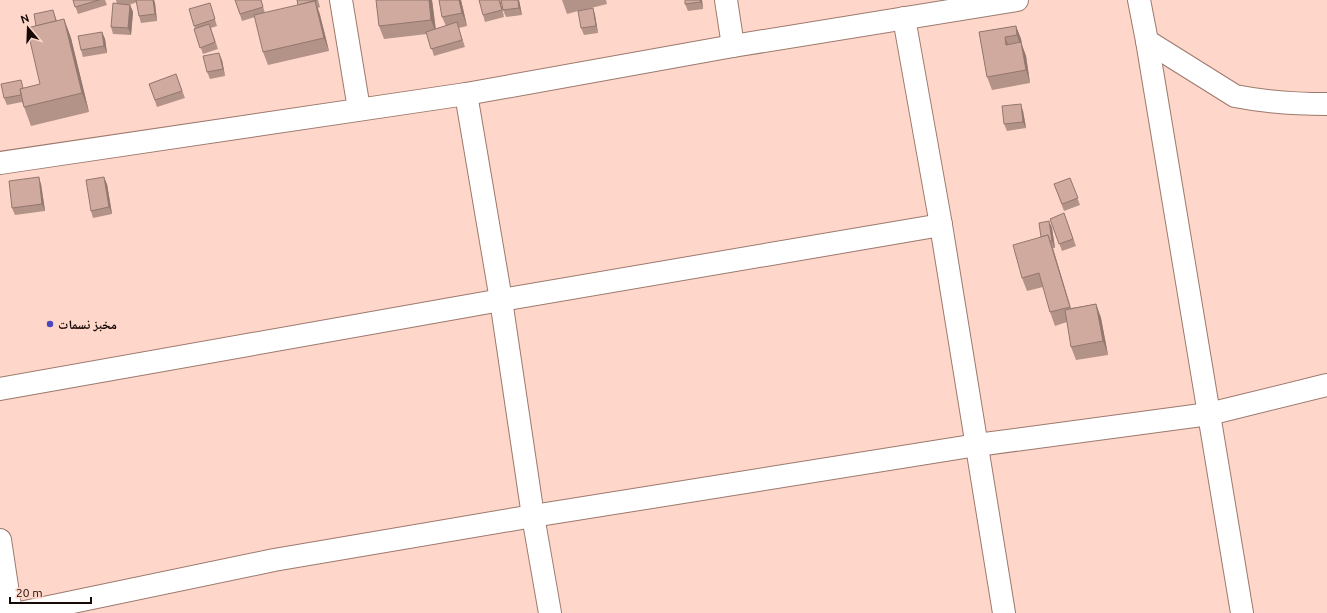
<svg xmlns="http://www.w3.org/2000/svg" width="1327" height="613" font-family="Ubuntu,'Noto Naskh Arabic',sans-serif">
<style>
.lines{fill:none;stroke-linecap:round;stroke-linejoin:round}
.minor-casing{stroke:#9c796d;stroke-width:24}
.minor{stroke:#fff;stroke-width:22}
.wall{fill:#b39288}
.shaded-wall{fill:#92776f}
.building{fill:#d0aa9e;stroke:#92776f}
.poi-dot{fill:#4a48be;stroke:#ffd7ca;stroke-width:1.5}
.labels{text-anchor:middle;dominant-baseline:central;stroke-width:4;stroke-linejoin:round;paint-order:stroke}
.poi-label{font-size:13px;font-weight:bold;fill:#170a06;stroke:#ffd7ca;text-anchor:start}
</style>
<rect width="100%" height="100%" fill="#ffd7ca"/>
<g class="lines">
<g class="minor-casing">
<g id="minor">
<path d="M341,0L359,109"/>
<path d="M726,0L733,46"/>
<path d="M1139,0L1147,41L1242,613"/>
<path d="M904,18L941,225L1004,613"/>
<path d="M1147,41L1235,96C1265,102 1297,104 1327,104"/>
<path d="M466,94L501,300L533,516L550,613"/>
<path d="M0,163L466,94L733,46L1017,0"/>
<path d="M0,389L501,300L941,225"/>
<path d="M0,540L11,613"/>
<path d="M20,613L274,560L533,516L977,445L1209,414L1327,385"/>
</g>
</g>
<use href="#minor" class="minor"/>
</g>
<g class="wall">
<path d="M73,0H105L107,5L78,14Z"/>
<path d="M116,0H154L155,3L157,21L141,23L139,16L137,2L129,5H130L133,12L131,35L113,34L111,27L117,4Z"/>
<path d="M235,0H261L265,13L298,5L297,0H318L320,7L318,8L320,15L329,51L268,65L263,52L255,17L242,21Z"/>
<path d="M376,0H432L436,29L446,26L442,17L439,0H461L467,26L459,28L465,47L434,56L427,34L384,39L379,26Z"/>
<path d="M500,0L504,17L485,22L483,15Z"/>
<path d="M501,0H519L522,15L506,17L503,10Z"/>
<path d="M562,0H606L607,4L579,11L593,8L595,15L598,33L584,35L581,28L578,11L567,14Z"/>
<path d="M702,0L703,9L688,11L685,4Z"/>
<path d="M210,3L217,26L211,28L218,49L203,54L194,29H195L189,9Z"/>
<path d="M53,10L57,21L64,19L71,38L89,112L31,126L24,107L22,102L7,105L4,98L24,88L40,84Z"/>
<path d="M1016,26L1021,39L1022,45L1026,56L1030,83L992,90L987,77L979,32Z"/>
<path d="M102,32L105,39L107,53L83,57L81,50Z"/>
<path d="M222,60L225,76L210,79L207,72Z"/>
<path d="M176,74L185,98L157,107L149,84Z"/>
<path d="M1023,111L1026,128L1007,131L1004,124Z"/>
<path d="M1070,178L1080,205L1064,211L1054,184Z"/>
<path d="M41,184L45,211L15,215L12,208Z"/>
<path d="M107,184L112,214L93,218L91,211Z"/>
<path d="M1064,213L1076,246L1062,251L1050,219Z"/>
<path d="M1049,221L1052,228L1055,248H1053L1071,308L1096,304L1101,318L1108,355L1076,360L1071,347L1067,322L1055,326L1050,312L1043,287L1027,291L1022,278Z"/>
</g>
<g class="shaded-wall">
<path d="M153,0H154L155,3L157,21L155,14Z"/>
<path d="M429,0H432L436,33L431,20Z"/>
<path d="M459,0H461L467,26L462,13Z"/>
<path d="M499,0H500L504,17L502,10Z"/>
<path d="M518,0H519L522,15L519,8Z"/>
<path d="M700,0H702L703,9L701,2Z"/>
<path d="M315,1L320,15L329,51L324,38Z"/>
<path d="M130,5L133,12L131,35L128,28Z"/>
<path d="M593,8L595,15L598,33L596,26Z"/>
<path d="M64,19L71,38L89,112L82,93Z"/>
<path d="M1016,26L1021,39L1022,45L1026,56L1030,83L1026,70L1021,47L1017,35Z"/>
<path d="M102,32L105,39L107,53L104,46Z"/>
<path d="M1005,37L1010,50L1006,45Z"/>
<path d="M219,53L222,60L225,76L223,69Z"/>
<path d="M1021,104L1023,111L1026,128L1023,122Z"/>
<path d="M39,177L41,184L45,211L42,204Z"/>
<path d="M104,177L107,184L112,214L109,207Z"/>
<path d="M1049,221L1052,228L1055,248L1052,241Z"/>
<path d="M1048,235L1053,249L1074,320L1070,307Z"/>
<path d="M1096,304L1101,318L1108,355L1103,341Z"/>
</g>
<g class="building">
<path d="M73,0H99L75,7Z"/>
<path d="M136,0H153L155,14L139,16Z"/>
<path d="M235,0H261L263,7L240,14Z"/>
<path d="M297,0H317L298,5Z"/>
<path d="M376,0H429L431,20L379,26Z"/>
<path d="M439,0H459L462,13L442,17Z"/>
<path d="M479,0H499L502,10L483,15Z"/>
<path d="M501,0H518L519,8L503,10Z"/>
<path d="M685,0H700L701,2L685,4Z"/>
<path d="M315,1L324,38L263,52L254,15Z"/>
<path d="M113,3L130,5L128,28L111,27Z"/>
<path d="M210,3L215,19L194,26L189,9Z"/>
<path d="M593,8L596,26L581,28L578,11Z"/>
<path d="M53,10L56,21L36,26L34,14Z"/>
<path d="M64,19L82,93L24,107L20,89L40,84L27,28Z"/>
<path d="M457,22L462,40L431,49L426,32Z"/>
<path d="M209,24L215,42L200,48L194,29Z"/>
<path d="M1016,26L1017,35L1005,37L1006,45L1021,42L1026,70L987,77L979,32Z"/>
<path d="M102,32L104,46L81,50L78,36Z"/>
<path d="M219,53L223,69L207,72L203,56Z"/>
<path d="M176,74L182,91L155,100L149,84Z"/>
<path d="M21,80L23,88L20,89L21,95L4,98L1,84Z"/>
<path d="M1021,104L1023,122L1004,124L1002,106Z"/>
<path d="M39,177L42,204L12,208L9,181Z"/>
<path d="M104,177L109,207L91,211L86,180Z"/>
<path d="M1070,178L1078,198L1062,204L1054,184Z"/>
<path d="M1064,213L1073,239L1059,244L1050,219Z"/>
<path d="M1049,221L1052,241H1050L1048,235L1041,237L1039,223Z"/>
<path d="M1048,235L1070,307L1050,312L1039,273L1022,278L1013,245Z"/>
<path d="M1096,304L1103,341L1071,347L1065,310Z"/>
</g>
<circle class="poi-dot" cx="50" cy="324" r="4"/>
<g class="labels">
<g class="poi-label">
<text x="58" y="324">مخبز نسمات</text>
</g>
</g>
<g transform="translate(28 28) rotate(341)" stroke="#ffd7ca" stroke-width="3" paint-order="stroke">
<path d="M0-3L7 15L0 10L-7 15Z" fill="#170a06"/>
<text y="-6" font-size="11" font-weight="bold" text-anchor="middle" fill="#170a06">N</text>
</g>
<path d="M10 597v6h81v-6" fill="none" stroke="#170a06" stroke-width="2"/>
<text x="16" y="597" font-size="12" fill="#170a06" stroke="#ffd7ca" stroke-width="3" paint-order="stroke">20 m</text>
</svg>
